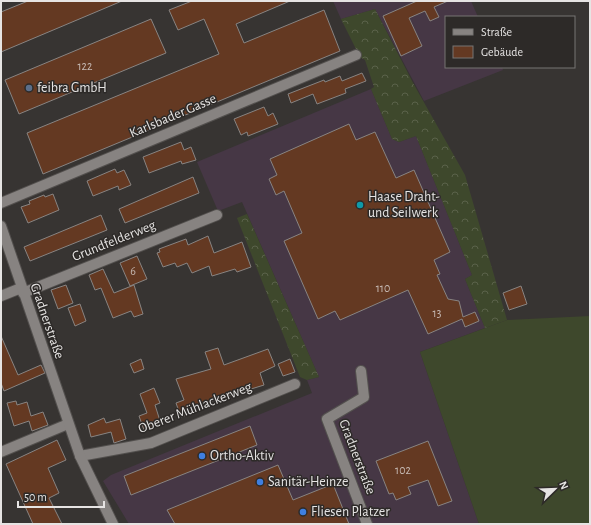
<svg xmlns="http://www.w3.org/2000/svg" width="591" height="525" font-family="'Alegreya Sans',sans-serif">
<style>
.industrial{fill:#463745}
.grass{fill:#3e482c}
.forest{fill:url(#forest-crowns)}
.building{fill:#643922;stroke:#888482}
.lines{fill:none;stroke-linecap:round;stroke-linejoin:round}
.street-casing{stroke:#53504e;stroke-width:12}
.secondary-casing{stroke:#53504e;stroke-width:12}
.street{stroke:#878381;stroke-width:10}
.secondary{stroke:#878381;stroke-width:10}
.service-dot{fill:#5c6f8a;stroke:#2d2a28;stroke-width:1.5}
.culture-dot{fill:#0f9aa8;stroke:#2d2a28;stroke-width:1.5}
.shop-dot{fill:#3f7fe0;stroke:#2d2a28;stroke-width:1.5}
.labels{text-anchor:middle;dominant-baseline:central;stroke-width:3;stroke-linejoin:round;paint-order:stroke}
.number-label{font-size:12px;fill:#c6b9b3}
.poi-label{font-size:14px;fill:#e6e4e3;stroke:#2d2a28;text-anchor:start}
.street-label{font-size:14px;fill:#e6e4e3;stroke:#2d2a28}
</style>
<defs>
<pattern id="forest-crowns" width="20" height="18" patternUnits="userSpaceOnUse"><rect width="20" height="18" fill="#3e482c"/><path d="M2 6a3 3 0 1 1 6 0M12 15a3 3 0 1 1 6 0" fill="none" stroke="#5a624a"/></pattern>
</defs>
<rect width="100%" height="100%" fill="#373432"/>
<g class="industrial">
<path d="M333,1H471L478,17H446V67H502L503,70L424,101L375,9L341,19Z"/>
<path d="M371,89L392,139L399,142L416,136L472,275L465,279L485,328L420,352L479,524H129L103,481L111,475L312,393L307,380L319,377L242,202L218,211L197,162Z"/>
</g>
<path class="grass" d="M590,316V524H479L420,352L507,320Z"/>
<g class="forest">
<path d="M375,9L413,83L465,175L507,320L485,328L465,279L472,275L416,136L399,142L392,139L371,89L374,87L365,60L360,57L341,19Z"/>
<path d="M247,214L319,377L307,380L300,377L237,218Z"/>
</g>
<g class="building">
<path d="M28,1H122L1,52V12Z"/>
<path d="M192,1H290L236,24L244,43L324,10L340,51L43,174L27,133L219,54L204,19L178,30L169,10Z"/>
<path d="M417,1H448L434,7L439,17L430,21L425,11L409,18L422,46L401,56L383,16Z"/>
<path d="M151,19L166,53L19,114L5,80Z"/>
<path d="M362,73L366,81L345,89L346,93L317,104L313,94L291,103L288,94L324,80L325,82L340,76L342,81Z"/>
<path d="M264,107L268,116L273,113L278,124L248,136L247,132L241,135L234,119Z"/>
<path d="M349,124L356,140L375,132L396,178L414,170L450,252L434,260L440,274L437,275L448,299L459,301L463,317L475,312L479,321L465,327L462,319L428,334L408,290L340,320L335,311L318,319L284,241L302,233L284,191L276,195L269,179L277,175L270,159Z"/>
<path d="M181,142L184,150L191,147L196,160L182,164L181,161L149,173L143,157Z"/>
<path d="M115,169L117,173L124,170L131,185L119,190L118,186L93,196L87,181Z"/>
<path d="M193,177L199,193L125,223L119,209Z"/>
<path d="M53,194L59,210L28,223L21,207L30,204L29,201L44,195L45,197Z"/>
<path d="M101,215L107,230L30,261L24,247Z"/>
<path d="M208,236L214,253L242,242L251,267L237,272L235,269L212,276L209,266L192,273L187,263L177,267L175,263L163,267L157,253L160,252L159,249L186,239L188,245Z"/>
<path d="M137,256L147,279L130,286L120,263Z"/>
<path d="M103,269L114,293L134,285L143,314L134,317L131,311L113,318L101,288L95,290L89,275Z"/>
<path d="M66,285L73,303L58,309L51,290Z"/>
<path d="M521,286L527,304L509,310L503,293Z"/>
<path d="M80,304L86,321L75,326L68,308Z"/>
<path d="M1,336L18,375L41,365L45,373L4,391L1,383Z"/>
<path d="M218,348L224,365L268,349L275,366L260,373L264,385L196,406L198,411L181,417L176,403L184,400L176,379L211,369L205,352Z"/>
<path d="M141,359L144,369L134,373L130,364Z"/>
<path d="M290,359L295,372L283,376L278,364Z"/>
<path d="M154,388L160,403L155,405L161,424L144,430L139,416L147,413L140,394Z"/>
<path d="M16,401L17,405L27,402L31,416L43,412L48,425L32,431L29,421L14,426L7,403Z"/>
<path d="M104,418L106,423L120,419L126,439L114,443L111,432L91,437L88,425Z"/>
<path d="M250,426L257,445L131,495L124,476Z"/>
<path d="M57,440L66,460L48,468L59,493L49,498L62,524H33L6,464Z"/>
<path d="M428,441L452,501L438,506L428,480L408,487L411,494L396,500L393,493L389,494L376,461Z"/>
<path d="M278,465L293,500L333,484L349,524H175L167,510Z"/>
</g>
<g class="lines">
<g class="street-casing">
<g id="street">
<path d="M1,203L356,55"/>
<path d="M23,293L217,215"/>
<path d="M1,296L21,288"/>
<path d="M361,371L364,397L327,419L367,524"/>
<path d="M1,452L68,424"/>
<path d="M80,456L151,443L295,384"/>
</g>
</g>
<g class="secondary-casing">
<path id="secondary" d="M1,226L80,456L113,524"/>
</g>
<use href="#street" class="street"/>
<use href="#secondary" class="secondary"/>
</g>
<circle class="service-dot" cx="29" cy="88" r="4"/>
<circle class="culture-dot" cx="360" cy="205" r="4"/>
<g class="shop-dot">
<circle cx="202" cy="456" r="4"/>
<circle cx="260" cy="482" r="4"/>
<circle cx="303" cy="512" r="4"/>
</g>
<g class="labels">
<g class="number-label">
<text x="85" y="66">122</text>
<text x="133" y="271">6</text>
<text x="383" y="288">110</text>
<text x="437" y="313">13</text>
<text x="403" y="470">102</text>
</g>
<g class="poi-label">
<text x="37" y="88">feibra GmbH</text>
<text x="368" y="197">Haase Draht-<tspan x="368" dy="16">und Seilwerk</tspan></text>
<text x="210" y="456">Ortho-Aktiv</text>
<text x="268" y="482">Sanitär-Heinze</text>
<text x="311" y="512">Fliesen Platzer</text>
</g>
<g class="street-label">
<text transform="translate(173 116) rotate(-23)">Karlsbader Gasse</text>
<text transform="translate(114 241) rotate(-22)">Grundfelderweg</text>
<text transform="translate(47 321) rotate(71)">Gradnerstraße</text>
<text transform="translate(195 408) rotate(-21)">Oberer Mühlackerweg</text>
<text transform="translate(357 457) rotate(69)">Gradnerstraße</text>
</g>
</g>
<rect width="591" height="525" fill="none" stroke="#e6e4e3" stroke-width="4"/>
<rect x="445" y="16" width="130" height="52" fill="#2d2a28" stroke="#777473"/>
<rect x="453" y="29" width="20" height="6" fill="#878381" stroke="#777473"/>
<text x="481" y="36" font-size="12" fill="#e6e4e3">Straße</text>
<rect x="453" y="46" width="20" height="12" fill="#643922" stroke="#777473"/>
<text x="481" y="56" font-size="12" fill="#e6e4e3">Gebäude</text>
<g transform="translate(555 489) rotate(67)" stroke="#2d2a28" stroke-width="3" paint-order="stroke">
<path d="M0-3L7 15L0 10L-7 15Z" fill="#e6e4e3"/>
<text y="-6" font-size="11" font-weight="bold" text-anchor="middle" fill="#e6e4e3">N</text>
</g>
<path d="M18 501v6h86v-6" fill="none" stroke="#e6e4e3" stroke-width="2"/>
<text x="24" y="501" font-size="12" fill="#e6e4e3" stroke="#2d2a28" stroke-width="3" paint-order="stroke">50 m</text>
</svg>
